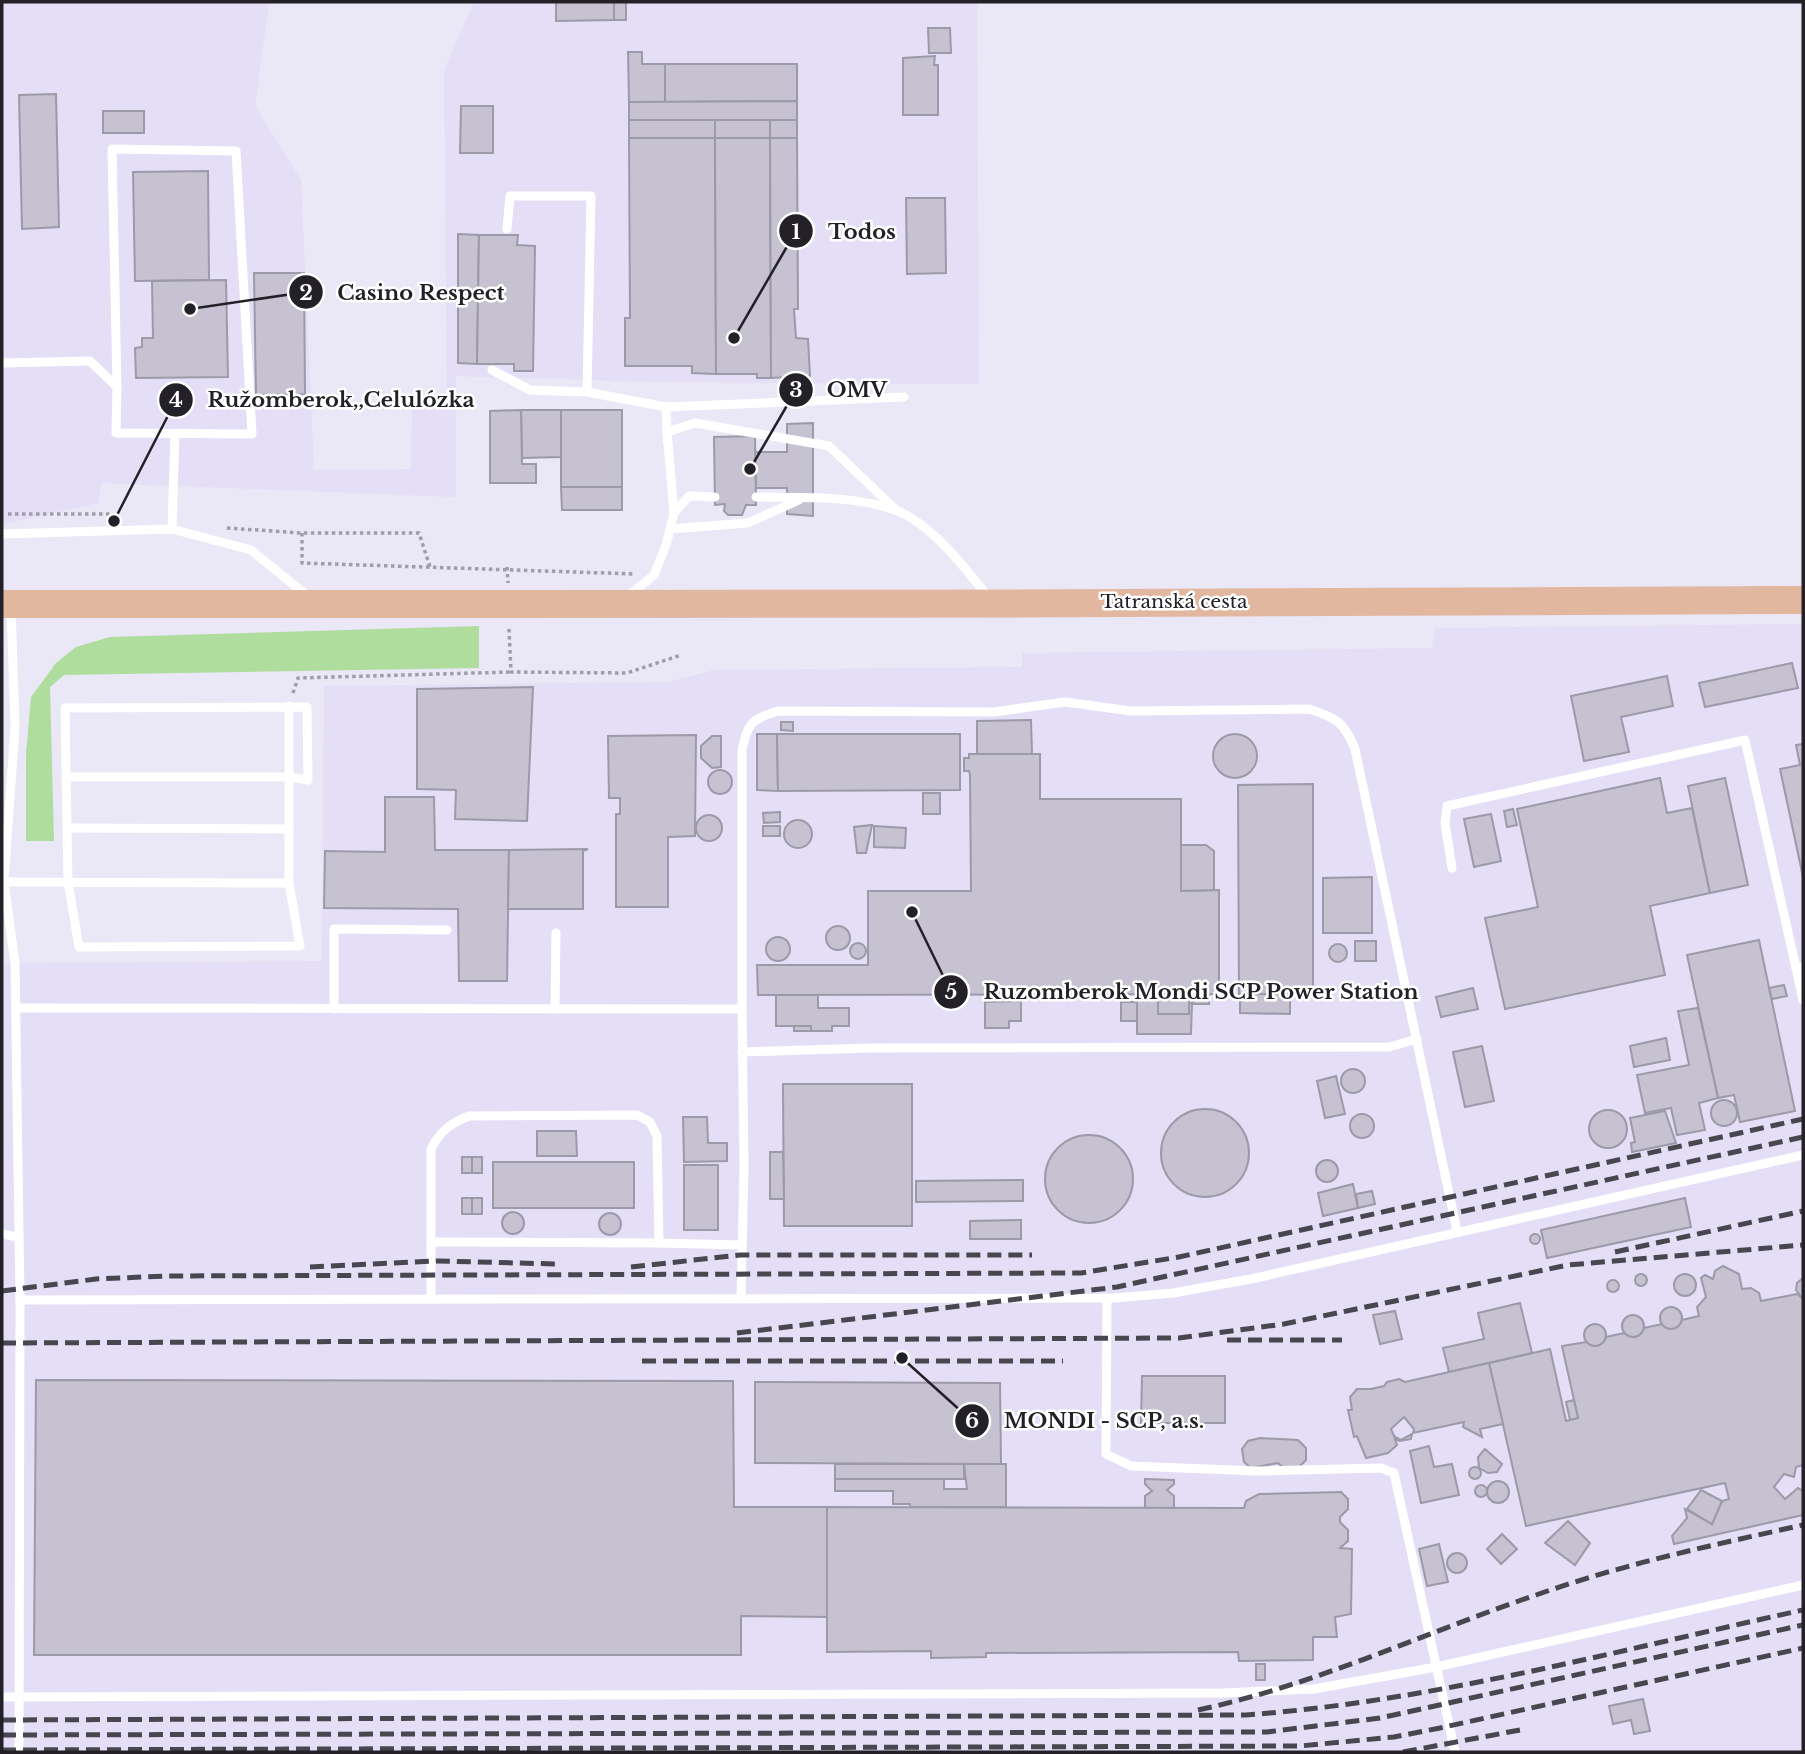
<svg xmlns="http://www.w3.org/2000/svg" width="1805" height="1754" font-family="'Libre Baskerville',serif">
<style>
.built{fill:#e4def6}
.green{fill:#afdd9d}
.building{fill:#c6c2d2;stroke:#9c99a8;stroke-width:2}
.lines{fill:none;stroke-linecap:round;stroke-linejoin:round}
.path{stroke:#a09da9;stroke-width:3.5;stroke-dasharray:3.5 3.5;stroke-linecap:butt}
.service{stroke:#fff;stroke-width:9}
.primary{stroke:#e2b79f;stroke-width:28}
.rail{stroke:#48464e;stroke-width:5;stroke-dasharray:14 7;stroke-linecap:butt}
.labels{text-anchor:middle;dominant-baseline:central;stroke-width:5;stroke-linejoin:round;paint-order:stroke}
.street-label{font-size:19px;fill:#232127;stroke:#fff}
.leader{fill:none;stroke:#232127;stroke-width:2.5}
.callout-dot{fill:#232127;stroke:#fff;stroke-width:2.5}
.mark-label{font-size:21px;text-anchor:middle;font-weight:bold;fill:#fff}
.callout-label{font-size:21px;text-anchor:middle;font-weight:bold;fill:#232127;stroke:#fff;stroke-width:5;stroke-linejoin:round;paint-order:stroke}
</style>
<rect width="100%" height="100%" fill="#eae7f7"/>
<g class="built">
<path d="M2,2H269L255,106L301,180L314,470L411,469L412,406H447L444,70L474,2H977L979,384L651,382L456,376V497L101,483L99,503L2,524Z"/>
<path d="M1803,624V1752H2V963L322,961L324,686L669,682L714,670L1022,667V653L1432,648L1435,628Z"/>
</g>
<path class="green" d="M479,626V668L64,675L50,687L54,841H26V754L31,697L56,663L76,647L110,637Z"/>
<g class="building">
<path d="M556,2H614V20L556,21Z"/>
<rect x="614" y="2" width="12" height="18"/>
<path d="M928,28H950L951,53H929Z"/>
<path d="M628,52H642V64H665V102H629Z"/>
<path d="M935,56L934,65H938V115H903V58Z"/>
<path d="M665,64H797V101L665,102Z"/>
<path d="M56,94L59,227L22,229L19,95Z"/>
<path d="M797,101V120H629V102Z"/>
<path d="M461,106H493V153H460Z"/>
<rect x="103" y="111" width="41" height="22"/>
<rect x="629" y="120" width="86" height="18"/>
<rect x="715" y="120" width="55" height="18"/>
<rect x="770" y="120" width="27" height="18"/>
<path d="M629,138H715L716,374L692,373V366H625V318H630Z"/>
<path d="M715,138H770L771,378H757V374H716Z"/>
<path d="M770,138H797L798,309H794L796,338L808,339L810,376L771,378Z"/>
<path d="M208,171L209,280L135,281L133,172Z"/>
<path d="M906,198H945L946,273L907,274Z"/>
<path d="M458,234L479,235L477,364L458,363Z"/>
<path d="M479,235H518L517,245L535,246L533,371H514V364H477Z"/>
<path d="M254,273H304L305,394L256,395Z"/>
<path d="M226,280L228,377L136,378L135,348L142,347V338H153L152,281Z"/>
<path d="M521,410H561V457L522,458Z"/>
<path d="M521,410L522,464H536V483H490V411Z"/>
<rect x="561" y="410" width="61" height="77"/>
<path d="M813,423V516L787,514V488H756L755,452H787V424Z"/>
<path d="M755,436L756,505H746L742,515H728L724,511L725,504L715,505L714,437Z"/>
<path d="M561,487H622V510H562Z"/>
<path d="M1792,663L1798,688L1705,707L1699,683Z"/>
<path d="M1667,676L1673,706L1621,717L1629,752L1584,761L1571,696Z"/>
<path d="M533,687L527,821L455,819L456,790L417,789V689Z"/>
<path d="M1031,720L1032,754H977V721Z"/>
<path d="M781,722H793V731L781,730Z"/>
<path d="M757,734H777L778,791L757,790Z"/>
<path d="M777,734H960V790L778,791Z"/>
<circle cx="1235" cy="756" r="22"/>
<path d="M696,735L695,836L668,837V907H616V814H620V798H609L608,736Z"/>
<path d="M712,736H721V767L712,768L701,758V746Z"/>
<path d="M1803,744V877L1780,769L1800,765L1796,745Z"/>
<path d="M969,754H1040V799H1181V891L1219,890V994L758,995L757,965H868V891H971L970,775L969,771H964V758H969Z"/>
<circle cx="720" cy="782" r="12"/>
<path d="M1660,778L1667,813L1692,808L1710,893L1650,906L1665,975L1505,1009L1485,918L1538,907L1517,809Z"/>
<path d="M1725,778L1748,885L1710,893L1688,786Z"/>
<path d="M1313,784V994H1239L1238,785Z"/>
<rect x="923" y="793" width="17" height="21"/>
<path d="M385,797H434L435,850H509L507,981H459L458,909L324,908L325,851L385,852Z"/>
<path d="M1513,809L1517,825L1507,827L1504,811Z"/>
<path d="M780,812V822L764,823L763,813Z"/>
<path d="M1491,814L1501,861L1474,867L1464,819Z"/>
<circle cx="709" cy="828" r="13"/>
<circle cx="798" cy="834" r="14"/>
<path d="M872,825L866,853H857L854,827Z"/>
<rect x="763" y="826" width="17" height="10"/>
<path d="M874,826L906,828L905,848L874,847Z"/>
<path d="M1181,845H1206L1214,851V890L1181,891Z"/>
<path d="M588,849L583,851V909H508L509,850Z"/>
<path d="M1372,877V933H1323V878Z"/>
<circle cx="838" cy="938" r="12"/>
<circle cx="778" cy="949" r="12"/>
<path d="M1759,940L1795,1111L1740,1122L1734,1095L1718,1098L1687,955Z"/>
<rect x="1355" y="941" width="21" height="20"/>
<circle cx="858" cy="951" r="8"/>
<circle cx="1338" cy="953" r="9"/>
<path d="M1784,985L1787,996L1772,999L1769,988Z"/>
<path d="M1473,988L1478,1009L1441,1017L1436,997Z"/>
<path d="M1137,994H1158V1014H1189V1003H1192L1191,1034H1137Z"/>
<rect x="1158" y="994" width="31" height="20"/>
<rect x="1193" y="994" width="16" height="10"/>
<path d="M1240,994H1290V1014L1240,1013Z"/>
<path d="M776,995H818V1008H849V1026H832V1031H811V1026H776Z"/>
<path d="M1021,1001V1021H1009V1028H985V1002Z"/>
<rect x="1121" y="1002" width="16" height="19"/>
<path d="M1698,1008L1718,1098L1699,1103L1705,1130L1677,1135L1671,1108L1645,1113L1637,1075L1689,1065L1678,1011Z"/>
<rect x="794" y="1026" width="17" height="5"/>
<path d="M1666,1038L1670,1060L1634,1067L1630,1046Z"/>
<path d="M1482,1046L1494,1101L1465,1107L1453,1052Z"/>
<circle cx="1353" cy="1081" r="12"/>
<path d="M1336,1076L1345,1114L1325,1118L1317,1081Z"/>
<path d="M783,1084H912V1226H784Z"/>
<circle cx="1724" cy="1113" r="13"/>
<circle cx="1205" cy="1153" r="44"/>
<circle cx="1608" cy="1129" r="19"/>
<path d="M1665,1111L1676,1143L1632,1152L1631,1143L1635,1142L1630,1118Z"/>
<circle cx="1362" cy="1126" r="12"/>
<path d="M683,1117H707L708,1143H727V1161L684,1162Z"/>
<path d="M537,1131H576L577,1156H537Z"/>
<circle cx="1089" cy="1179" r="44"/>
<path d="M770,1152H783L784,1199H770Z"/>
<rect x="462" y="1157" width="10" height="16"/>
<rect x="472" y="1157" width="10" height="16"/>
<circle cx="1327" cy="1171" r="11"/>
<rect x="493" y="1162" width="141" height="46"/>
<rect x="684" y="1165" width="34" height="65"/>
<path d="M1023,1180V1201L916,1202V1181Z"/>
<path d="M1353,1184L1358,1208L1323,1216L1318,1193Z"/>
<path d="M1372,1191L1375,1204L1358,1208L1356,1194Z"/>
<rect x="462" y="1198" width="10" height="16"/>
<rect x="472" y="1198" width="10" height="16"/>
<path d="M1685,1198L1691,1227L1547,1258L1541,1230Z"/>
<circle cx="513" cy="1223" r="11"/>
<circle cx="610" cy="1224" r="11"/>
<path d="M1021,1220V1239H970V1221Z"/>
<circle cx="1535" cy="1239" r="5"/>
<path d="M1723,1266L1739,1274L1742,1289L1751,1288L1759,1293L1761,1301L1797,1294L1803,1299V1465L1796,1467L1794,1477L1784,1474L1774,1487L1785,1499L1798,1488L1803,1491V1515L1674,1544L1672,1536L1687,1518L1685,1509L1712,1524L1722,1501L1729,1499L1725,1483L1526,1526L1489,1363L1550,1349L1566,1421L1578,1418L1562,1346L1586,1342L1597,1345L1606,1337L1624,1333L1635,1337L1644,1328L1662,1324L1674,1328L1682,1320L1699,1316L1697,1307L1706,1297L1701,1278L1705,1275L1713,1279L1715,1271Z"/>
<circle cx="1641" cy="1280" r="6"/>
<circle cx="1685" cy="1285" r="11"/>
<path d="M1803,1278V1299L1796,1290L1797,1283Z"/>
<circle cx="1613" cy="1286" r="6"/>
<path d="M1520,1303L1532,1353L1449,1372L1443,1348L1484,1339L1478,1313Z"/>
<circle cx="1671" cy="1318" r="11"/>
<path d="M1395,1311L1402,1339L1380,1344L1373,1315Z"/>
<circle cx="1633" cy="1326" r="11"/>
<circle cx="1595" cy="1335" r="11"/>
<path d="M1489,1363L1503,1424L1480,1429L1482,1437L1463,1427L1464,1422L1413,1433L1414,1429L1404,1417L1391,1429L1394,1436L1401,1440L1412,1434L1411,1439L1400,1441L1395,1439L1397,1445L1388,1453L1366,1458L1357,1436L1354,1437L1348,1410H1352L1350,1397L1357,1389H1371L1384,1386L1387,1382L1399,1379L1405,1382Z"/>
<path d="M1142,1376H1225V1423H1141Z"/>
<path d="M36,1380L733,1381L734,1507H827L828,1617L741,1616V1655H34Z"/>
<path d="M755,1382L1000,1383L1001,1464L755,1463Z"/>
<path d="M1574,1400L1578,1418L1570,1420L1566,1402Z"/>
<path d="M1260,1438L1298,1440L1306,1448V1460L1298,1468H1284L1278,1463L1251,1468L1244,1462L1242,1449L1248,1441Z"/>
<path d="M1429,1446L1434,1467L1452,1464L1459,1495L1421,1503L1410,1451Z"/>
<path d="M1485,1449L1502,1464L1497,1472L1488,1473L1479,1468L1478,1457Z"/>
<rect x="835" y="1464" width="129" height="15"/>
<path d="M964,1464H1006V1507H910V1504H893V1491H835V1479H944V1489H967Z"/>
<circle cx="1475" cy="1473" r="6"/>
<path d="M1145,1479L1174,1480V1484L1167,1490L1174,1496V1508H1145V1496L1152,1491L1145,1484Z"/>
<circle cx="1498" cy="1492" r="11"/>
<circle cx="1481" cy="1491" r="6"/>
<path d="M1701,1490L1722,1501L1712,1524L1687,1509Z"/>
<path d="M1341,1492L1348,1499V1509L1340,1517V1522L1348,1530V1541L1340,1548L1352,1549L1351,1614L1335,1617L1337,1637H1313V1660L1239,1661L1238,1652L986,1653V1657L931,1658V1651L827,1652V1507L1244,1508L1246,1501L1259,1494Z"/>
<path d="M1568,1521L1590,1543L1575,1565L1545,1543Z"/>
<path d="M1502,1534L1517,1549L1501,1564L1487,1549Z"/>
<path d="M1439,1544L1448,1582L1427,1586L1419,1549Z"/>
<circle cx="1457" cy="1563" r="10"/>
<rect x="1256" y="1664" width="9" height="16"/>
<path d="M1643,1699L1650,1731L1634,1734L1631,1720L1613,1724L1609,1706Z"/>
</g>
<g class="lines">
<g class="path">
<path d="M8,514H112"/>
<path d="M227,528L302,533H419L430,567"/>
<path d="M302,533V563L635,574"/>
<path d="M507,567L508,583"/>
<path d="M509,629L511,672L627,673L681,655"/>
<path d="M293,693L298,678L511,672"/>
</g>
<g class="service">
<path d="M507,229L510,196H591L587,392L666,407"/>
<path d="M2,363L90,361L117,387L116,433L252,434L236,151L112,149L117,387"/>
<path d="M492,370L530,390L587,392"/>
<path d="M667,432L666,407L904,397"/>
<path d="M756,497C800,498 853,495 895,510C931,523 966,569 989,598"/>
<path d="M674,513L667,432L695,423L829,446L896,510"/>
<path d="M172,529L175,434"/>
<path d="M670,529L748,523L799,500"/>
<path d="M2,534L172,529L251,550L310,598"/>
<path d="M627,597L654,575L666,545L674,513L689,496L715,497"/>
<path d="M11,606L15,728L4,882L15,963L20,1300L1115,1298L1173,1293L1251,1279L1803,1155"/>
<path d="M66,777H289V706"/>
<path d="M67,828L289,829"/>
<path d="M1452,868L1445,823L1447,806L1745,740L1796,968L1803,967"/>
<path d="M4,882L289,883V777L308,780L307,707L65,708L68,882L79,947L300,946L289,883"/>
<path d="M1796,968L1803,1000"/>
<path d="M16,1008L742,1009L744,1166L741,1299"/>
<path d="M334,1009V929L447,930"/>
<path d="M555,1009L556,933"/>
<path d="M742,1009V750C748,722 752,719 778,711L994,712L1065,702L1131,711L1309,709C1337,718 1344,722 1355,749L1457,1231"/>
<path d="M742,1052L870,1048L1389,1047L1417,1039"/>
<path d="M2,1234L18,1237"/>
<path d="M431,1242L659,1243"/>
<path d="M1107,1298L1106,1454L1131,1466L1258,1471L1381,1468L1394,1473L1455,1752"/>
<path d="M431,1299V1149C440,1131 451,1123 469,1116L637,1115L650,1122L657,1136L659,1243L741,1245"/>
<path d="M2,1697L1224,1693L1314,1689L1436,1667L1803,1585"/>
<path d="M19,1752L20,1300"/>
</g>
<path class="primary" d="M2,604C602,608 1203,601 1803,600"/>
<g class="rail">
<path d="M1615,1252L1803,1211"/>
<path d="M310,1267L436,1261L558,1264"/>
<path d="M631,1267L740,1255H1032"/>
<path d="M2,1291L96,1279L166,1276L1081,1273L1179,1257L1803,1119"/>
<path d="M737,1333L1117,1287L1803,1137"/>
<path d="M1227,1340H1342"/>
<path d="M2,1343L1179,1338L1284,1324L1568,1265L1803,1245"/>
<path d="M642,1361H1063"/>
<path d="M1198,1710C1315,1685 1424,1633 1536,1595C1623,1564 1713,1545 1803,1525"/>
<path d="M2,1720L1246,1715C1435,1701 1619,1650 1803,1610"/>
<path d="M2,1735L1267,1732L1380,1718L1803,1625"/>
<path d="M2,1750L1300,1746L1394,1737L1440,1728L1803,1648"/>
<path d="M1403,1752L1525,1729"/>
</g>
</g>
<g class="labels">
<g class="street-label">
<text x="1174" y="601">Tatranská cesta</text>
</g>
</g>
<path class="leader" d="M734 338L796 231M190 309L306 292M750 469L796 390M114 521L176 400M912 912L951 992M902 1358L972 1421"/>
<g class="callout-dot">
<circle cx="734" cy="338" r="7"/>
<circle cx="190" cy="309" r="7"/>
<circle cx="750" cy="469" r="7"/>
<circle cx="114" cy="521" r="7"/>
<circle cx="912" cy="912" r="7"/>
<circle cx="902" cy="1358" r="7"/>
<circle cx="796" cy="231" r="18"/>
<circle cx="306" cy="292" r="18"/>
<circle cx="796" cy="390" r="18"/>
<circle cx="176" cy="400" r="18"/>
<circle cx="951" cy="992" r="18"/>
<circle cx="972" cy="1421" r="18"/>
</g>
<g class="mark-label">
<text x="796" y="239">1</text>
<text x="306" y="300">2</text>
<text x="796" y="397">3</text>
<text x="176" y="407">4</text>
<text x="951" y="999">5</text>
<text x="972" y="1428">6</text>
</g>
<g class="callout-label">
<text x="862" y="239">Todos</text>
<text x="421" y="300">Casino Respect</text>
<text x="857" y="397">OMV</text>
<text x="341" y="407">Ružomberok,,Celulózka</text>
<text x="1201" y="999">Ruzomberok Mondi SCP Power Station</text>
<text x="1104" y="1428">MONDI - SCP, a.s.</text>
</g>
<rect width="1805" height="1754" fill="none" stroke="#232127" stroke-width="7"/>
</svg>
